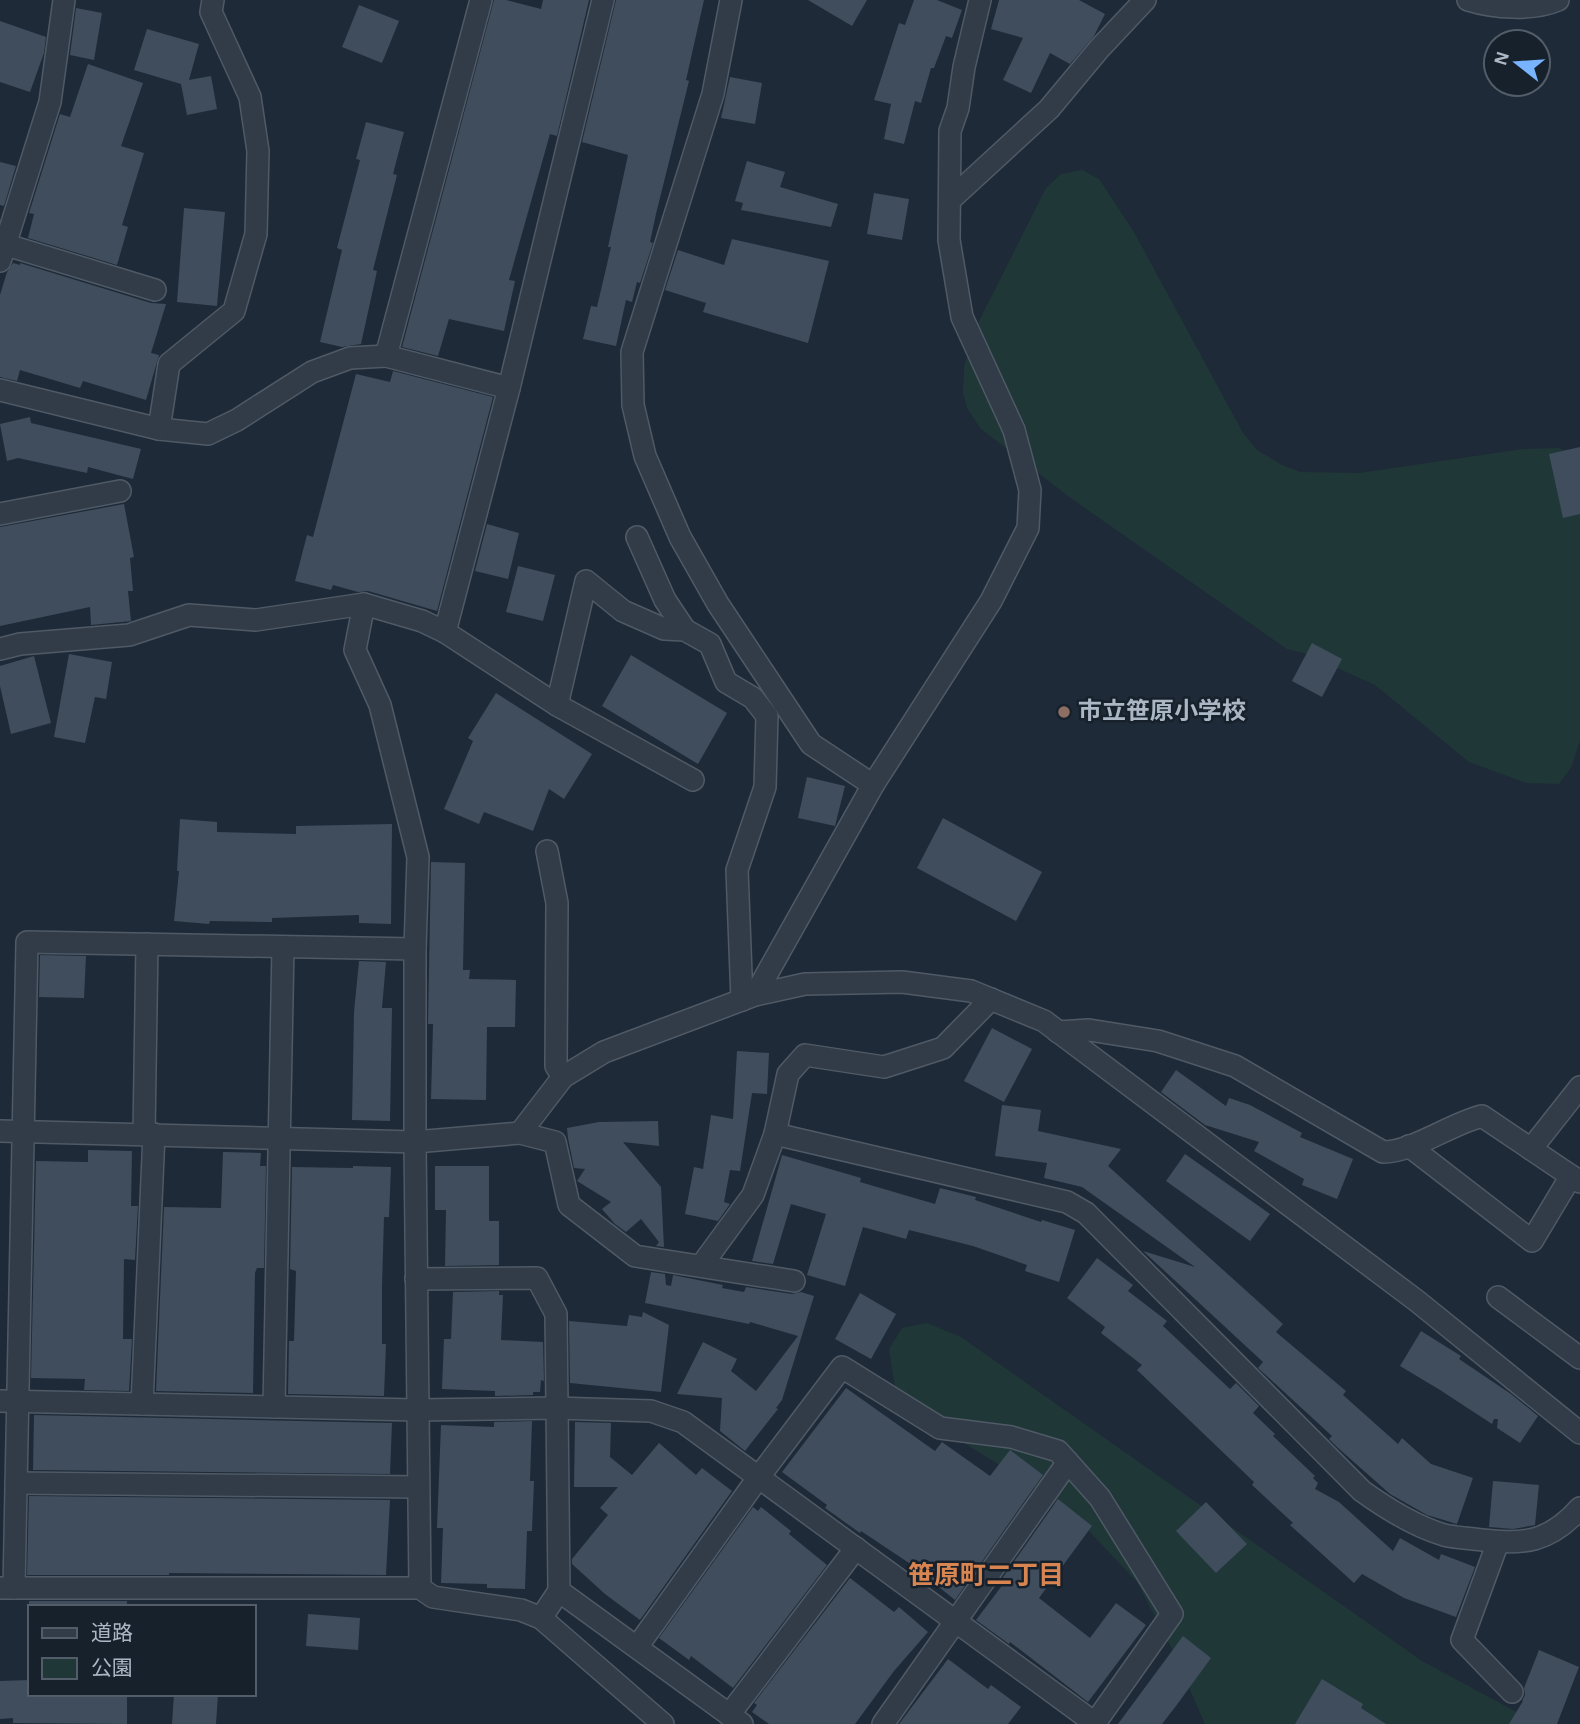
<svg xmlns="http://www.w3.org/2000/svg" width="1580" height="1724" font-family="'Alegreya Sans','Noto Sans JP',sans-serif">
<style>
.green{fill:#203738}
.building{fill:#3f4d5d}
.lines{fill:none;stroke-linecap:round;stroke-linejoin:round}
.street-casing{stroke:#4f5a66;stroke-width:24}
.street{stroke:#323c48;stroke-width:21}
.education-dot{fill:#8d6e63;stroke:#17212c;stroke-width:2.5}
.labels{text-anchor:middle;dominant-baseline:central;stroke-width:5;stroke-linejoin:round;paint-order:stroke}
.poi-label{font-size:24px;font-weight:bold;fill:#abb7c5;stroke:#17212c;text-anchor:start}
.neighbourhood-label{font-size:26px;font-weight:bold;fill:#d98552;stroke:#17212c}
</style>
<rect width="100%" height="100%" fill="#1e2a37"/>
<g class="green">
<path d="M1082,170L1099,179L1134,232L1243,433L1257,450L1282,465L1301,472L1359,473L1523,449L1558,448L1580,455V740L1572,766L1559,784L1526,783L1469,762L1375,685L1304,653L1287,649L1072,499L981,429L967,408L963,393L964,367L974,331L1046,188L1061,174Z"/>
<path d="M927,1323L961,1337L1422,1661L1539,1724H1205L1173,1651L1137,1582L1087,1529L1027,1482L924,1418L895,1388L889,1349L902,1328Z"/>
</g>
<g class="building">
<path d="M494,0H506L541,9L543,0H589L557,136L550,134L509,280L515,281L504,331L449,319L438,356L402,347Z"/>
<path d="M616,0H704L686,80L689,81L656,214L650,242L653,243L640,283L637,282L632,302L626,300L616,346L583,339L591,306L597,307L611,247H608L628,155L582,142Z"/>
<path d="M808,0H867L852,26Z"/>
<path d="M914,0H937L962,10L952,38L946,36L934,68H931L921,103L915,101L904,144L884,139L891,104L874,100L899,23L905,25Z"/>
<path d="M999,0H1079L1105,14L1094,36L1070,64L1050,53L1031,93L1003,80L1023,38L991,29Z"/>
<path d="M359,5L399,21L382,63L342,47Z"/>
<path d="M76,8L102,13L94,60L70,55Z"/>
<path d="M0,21L46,37L44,53L30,92L0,82Z"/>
<path d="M147,29L199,44L189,80L211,76L217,109L187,115L181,84L134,70Z"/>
<path d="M88,64L143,83L121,146L144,153L122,225L128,227L117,265L28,238L34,214L29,213L60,114L70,117Z"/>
<path d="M730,77L762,83L755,124L721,118Z"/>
<path d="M366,122L404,132L393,174L397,175L373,270L377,271L361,344L342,347L320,342L342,250L337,248L360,160L356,159Z"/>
<path d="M747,161L785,172L780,187L838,204L831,227L741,210L743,203L735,201Z"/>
<path d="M0,162L16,166L4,206L0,205Z"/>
<path d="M874,193L909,199L902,240L867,234Z"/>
<path d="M184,208L225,212L217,306L177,302Z"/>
<path d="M732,239L829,261L808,343L703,312L706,303L665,290L678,250L724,265Z"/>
<path d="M13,263L20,265V263L151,303L166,304L151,353L159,355L146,400L83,381L80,388L20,370L17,381L0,377V295L7,272Z"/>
<path d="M393,371L493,397L437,611L368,591L358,592L333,585L331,590L295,581L307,535L313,537L356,374L390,382Z"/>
<path d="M30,417L31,423L141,449L133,479L88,467L87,473L18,458L7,461L0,424Z"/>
<path d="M1580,447V514L1563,518L1549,454Z"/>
<path d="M124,504L134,557L130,558L133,591H128L131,621L91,625L90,607L0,626V527Z"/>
<path d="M487,524L519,533L508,579L475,571Z"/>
<path d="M518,566L555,575L543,621L506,612Z"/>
<path d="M1312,643L1342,659L1322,697L1292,681Z"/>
<path d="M69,654L112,662L106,699L95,697L85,743L54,737Z"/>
<path d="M631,655L727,713L698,764L602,706Z"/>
<path d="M34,656L51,723L11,734L0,686V666Z"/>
<path d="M496,693L592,754L564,799L549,789L533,831L484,812L479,824L444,809L473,741L468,738Z"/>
<path d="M807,777L845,786L835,826L798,818Z"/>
<path d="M943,818L1042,872L1016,921L917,868Z"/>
<path d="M180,819L217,822V832L296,834V826L392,824L391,924L359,923V915L272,918V922L210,921L209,924L174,921L179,871H177Z"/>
<path d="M431,862L465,863L463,970H470L469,979L516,980L515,1027H487L486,1100L431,1099L433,1024H428Z"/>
<path d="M40,955L86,956L84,998L39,997Z"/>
<path d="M359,961L386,962L382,1008H392L390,1121L352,1120L354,1012Z"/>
<path d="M992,1028L1032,1049L1004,1102L964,1081Z"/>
<path d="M737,1051L769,1053L767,1094L752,1093L740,1171L730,1170L724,1202L730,1204L718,1221L685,1214L694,1167L703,1169L711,1115L733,1119Z"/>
<path d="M1176,1070L1226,1106L1229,1098L1250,1105L1302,1133L1300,1137L1353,1159L1337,1199L1302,1185L1304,1179L1254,1151L1259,1142L1205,1125L1161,1092Z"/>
<path d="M1002,1105L1041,1110L1038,1131L1121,1149L1108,1166L1283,1324L1276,1332L1346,1391L1343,1395L1398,1444L1402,1438L1431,1464L1473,1478L1457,1524L1427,1515L1390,1494L1338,1448L1329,1439L1332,1436L1258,1368L1263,1362L1143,1251L1195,1267L1082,1187L1044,1178L1047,1163L995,1156Z"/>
<path d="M658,1121L659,1146L623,1142L661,1187L664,1247L656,1246L659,1242L641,1219L626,1232L615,1224L602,1209L611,1202L577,1181L585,1169L574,1168L568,1138L567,1128L599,1122Z"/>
<path d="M88,1150L132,1151L131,1206H138L135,1260L124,1259L123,1339H132L129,1391L84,1390L85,1379L31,1378L36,1161L88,1162Z"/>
<path d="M223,1152L261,1153L260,1166H266L264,1268H257L255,1273L253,1393L156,1391L164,1207L221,1208Z"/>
<path d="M1185,1154L1270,1214L1250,1241L1166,1181Z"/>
<path d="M782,1155L861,1178L860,1182L935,1204L940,1188L976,1197L975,1200L1041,1222L1042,1220L1075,1230L1059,1282L1025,1271L1027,1265L973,1246L909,1230L906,1239L863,1227L845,1286L807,1275L826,1214L791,1204L773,1264L752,1261Z"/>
<path d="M353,1166L391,1167L389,1217H384L382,1287V1344H386L384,1396L288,1394L289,1341H294L296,1271L290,1269L292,1167L353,1168Z"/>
<path d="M435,1166H489V1221H499V1265L445,1266L446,1210H435Z"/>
<path d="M1097,1258L1133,1285L1128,1291L1167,1321L1163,1326L1230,1389L1236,1383L1259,1406L1253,1413L1275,1434L1273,1436L1315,1476L1313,1478L1318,1483L1315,1489L1339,1502L1393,1551L1400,1538L1439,1560L1441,1554L1475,1567L1456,1617L1404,1598L1362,1574L1354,1583L1290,1525L1293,1523L1252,1485L1254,1482L1137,1370L1142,1365L1101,1333L1105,1327L1067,1298Z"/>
<path d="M651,1272L665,1274L666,1285L671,1286L673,1275L723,1285L722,1288L744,1292L746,1287L792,1294L801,1292L814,1296L782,1400L776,1408L778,1409L745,1451L720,1431L722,1398L677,1394L703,1342L737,1359L731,1371L756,1391L798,1336L750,1322L749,1324L645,1303Z"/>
<path d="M499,1291V1295H503L501,1340L543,1342L544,1381L541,1380L540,1392H533V1395L495,1396V1391L442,1389L444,1339H451L453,1292Z"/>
<path d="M860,1293L896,1314L871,1359L835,1339Z"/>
<path d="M643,1312L669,1325L661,1392L570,1383L569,1321L627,1326L629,1315L642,1317Z"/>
<path d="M1421,1331L1461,1356L1459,1359L1511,1394L1538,1416L1520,1443L1497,1428L1498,1419H1494L1492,1424L1440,1390L1400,1366Z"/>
<path d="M846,1388L935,1451L942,1442L990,1476L1010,1450L1043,1475L955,1600L909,1563L861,1531L860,1533L825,1508L827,1505L782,1472Z"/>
<path d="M34,1415L392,1423L390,1474L33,1470Z"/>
<path d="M532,1421L530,1481H534L532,1531H527L525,1589L487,1588V1584L441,1583L443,1528H437L441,1425L494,1427V1422Z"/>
<path d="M575,1422L611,1423L610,1457L632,1475L659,1443L696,1475L702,1468L732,1491L640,1620L605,1594L572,1564V1559L608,1515L600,1508L618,1487H574Z"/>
<path d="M1493,1481L1539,1485L1535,1525L1513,1529L1489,1527Z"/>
<path d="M29,1496L390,1500L386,1575L169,1573V1575H27Z"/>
<path d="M1058,1499L1092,1526L1039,1598L1090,1638L1116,1603L1146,1625L1088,1702L1010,1642L1009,1644L976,1620L1004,1583L1001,1580Z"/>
<path d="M1206,1502L1247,1544L1216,1573L1176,1531Z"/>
<path d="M753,1507L758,1511L761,1507L791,1531L789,1534L827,1565L733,1688L691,1656L689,1660L659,1638Z"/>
<path d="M850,1578L894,1612L899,1607L928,1632L894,1671L855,1724H769L752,1712L757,1705L754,1703Z"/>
<rect x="29" y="1601" width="98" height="6"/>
<path d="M308,1614L360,1618L358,1650L306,1646Z"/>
<path d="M1183,1636L1211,1658L1176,1706L1162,1724H1118Z"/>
<path d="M1539,1650L1579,1667L1557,1724H1509L1523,1701H1522L1525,1695L1524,1688Z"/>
<path d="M948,1659L988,1689L991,1685L1021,1707L1008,1724H899Z"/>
<path d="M1322,1679L1363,1704L1361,1708L1386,1724H1295Z"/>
<path d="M30,1680V1694H127V1724L13,1723V1718L0,1719V1681Z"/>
<path d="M174,1694H218L216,1724H172Z"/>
</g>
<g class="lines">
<g class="street-casing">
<g id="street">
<path d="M481,0L386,356L509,388"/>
<path d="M731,0L713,94L632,352L633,405L645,456L680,537L718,604L811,744L873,785"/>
<path d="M1468,0C1494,8 1532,11 1558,0"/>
<path d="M951,199L1049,109L1099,49L1145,0"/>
<path d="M0,243L155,290"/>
<path d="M0,261L50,102L64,0"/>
<path d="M0,390L159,429L208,434L237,420L312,372L350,358L386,356"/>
<path d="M159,429L169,364L234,311L256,234L258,151L250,97L211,12L213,0"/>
<path d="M0,514L120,491"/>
<path d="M637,537L665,600L685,630"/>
<path d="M364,604L355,650L380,705L418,857L415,949V1142L420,1588"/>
<path d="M445,632L509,388L603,0"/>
<path d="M0,649L20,644L129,635L189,615L256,620L364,604L422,621L445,632L557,705L693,780"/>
<path d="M557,705L586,581L623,611L664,629L685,630L710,644L726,682L753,698L767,716L765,787L737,870L742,1000"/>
<path d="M547,851L557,903L556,1066L563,1077"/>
<path d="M755,995L873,785L991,601L1028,528L1030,490L1014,430L962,317L949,240L950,131L958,108L964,67L980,0"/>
<path d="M991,999L943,1048L884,1067L805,1055L788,1074L775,1134L1067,1202L1086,1213L1362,1491C1387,1509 1414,1526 1444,1535C1456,1538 1470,1538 1482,1540C1524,1545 1550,1542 1580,1508"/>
<path d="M1058,1032L1089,1030L1158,1041L1235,1066L1383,1152C1413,1152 1450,1124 1482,1116L1580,1182"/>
<path d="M0,1131L415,1142L520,1133L563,1077L604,1052L755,995L805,984L902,982L971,991L1044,1021L1417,1301L1580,1433"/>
<path d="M520,1133L555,1142L569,1205L635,1256L794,1281"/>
<path d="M144,1134L147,944"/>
<path d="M1409,1146L1532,1241L1571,1176"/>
<path d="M1531,1149L1580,1087"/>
<path d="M701,1266L753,1195L775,1134"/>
<path d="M416,1279L537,1278L556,1314L559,1591L541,1618"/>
<path d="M1498,1297L1580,1358"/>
<path d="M0,1401L417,1410L556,1408L651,1411L683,1422L1096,1724"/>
<path d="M142,1404L154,1134"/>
<path d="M274,1407L283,947"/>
<path d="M16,1483L418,1487"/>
<path d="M1498,1542L1462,1640L1512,1692"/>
<path d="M0,1588H420L433,1597L521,1610L541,1618L663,1724"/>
<path d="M14,1588L27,942L415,949"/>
<path d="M559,1591L742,1724"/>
<path d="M637,1647L758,1478L842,1367L940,1428L1011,1437L1058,1451L1100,1498L1172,1614L1095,1723"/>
<path d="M729,1715L856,1548"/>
<path d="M883,1724L1068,1462"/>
</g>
</g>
<use href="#street" class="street"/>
</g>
<circle class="education-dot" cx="1064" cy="712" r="7"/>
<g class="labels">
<g class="poi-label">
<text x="1078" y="712">市立笹原小学校</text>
</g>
<g class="neighbourhood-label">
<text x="986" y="1576">笹原町二丁目</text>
</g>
</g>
<rect x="28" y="1605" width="228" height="91" fill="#17212c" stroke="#525d69" stroke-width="2"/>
<rect x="42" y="1628" width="35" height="10" fill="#323c48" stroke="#525d69" stroke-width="2"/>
<text x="91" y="1640" font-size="21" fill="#abb7c5">道路</text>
<rect x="42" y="1658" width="35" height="21" fill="#203738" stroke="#525d69" stroke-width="2"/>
<text x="91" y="1675" font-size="21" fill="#abb7c5">公園</text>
<g transform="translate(1517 63) rotate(287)"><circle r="33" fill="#17212c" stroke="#525d69" stroke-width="2"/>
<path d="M0-5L12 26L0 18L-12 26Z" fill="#77b3fe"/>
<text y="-10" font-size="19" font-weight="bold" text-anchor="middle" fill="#abb7c5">N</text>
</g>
</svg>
